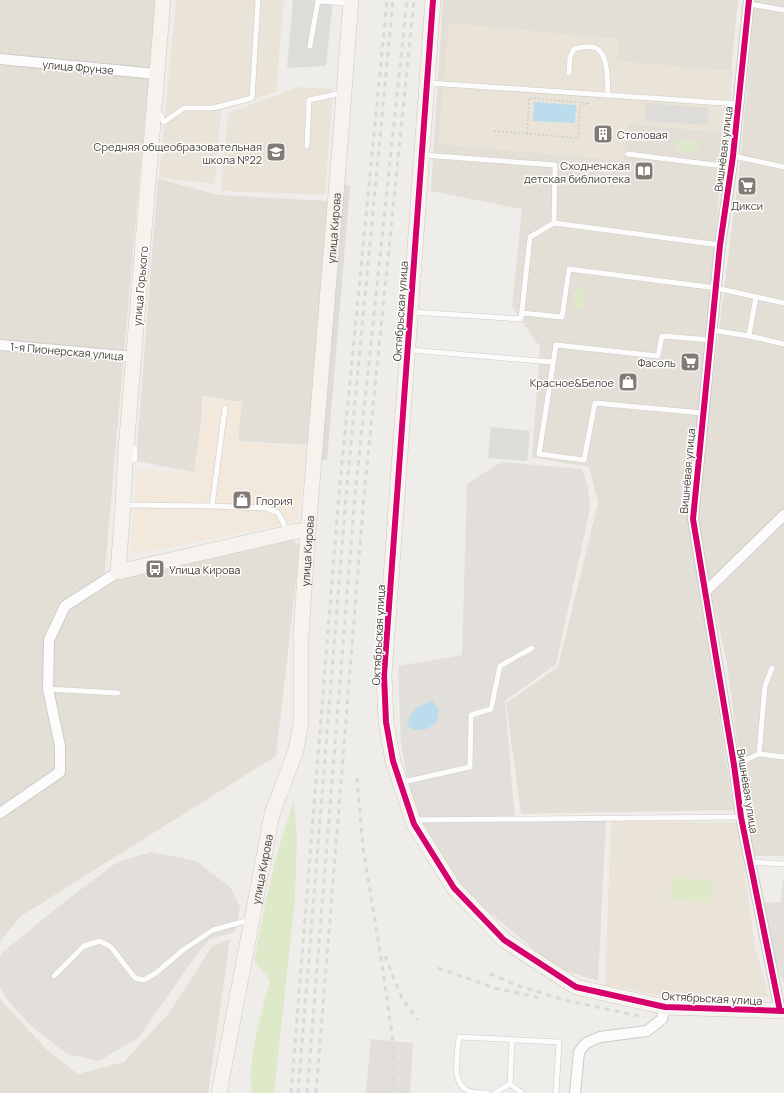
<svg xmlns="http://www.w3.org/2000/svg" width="784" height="1093" font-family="Manrope,sans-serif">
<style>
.residential{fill:#e3ded6}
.commercial{fill:#f2e8dc}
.industrial{fill:#e2deda}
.education{fill:#eae4d8}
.green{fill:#dee9c9}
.parking{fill:#dedcd9}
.water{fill:#badcec}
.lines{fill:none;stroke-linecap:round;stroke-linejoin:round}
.lane-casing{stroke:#cdcbc7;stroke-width:6}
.street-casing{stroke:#cdcbc7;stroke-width:12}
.secondary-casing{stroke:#cec9c0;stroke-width:16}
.path{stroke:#d0cdca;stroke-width:1.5;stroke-dasharray:2 2;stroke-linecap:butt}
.lane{stroke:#fdfcfc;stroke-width:5}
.street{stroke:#fdfcfc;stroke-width:10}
.secondary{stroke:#f6f3ee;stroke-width:15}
.rail{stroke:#d9d9d8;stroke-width:3;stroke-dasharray:5 5;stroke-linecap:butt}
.cycleway-casing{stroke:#fff;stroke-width:8}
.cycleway{stroke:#d6006c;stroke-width:6}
.labels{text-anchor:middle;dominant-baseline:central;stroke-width:3;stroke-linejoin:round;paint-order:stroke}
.street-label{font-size:11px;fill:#453e35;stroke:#fff}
.poi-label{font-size:11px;fill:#453e35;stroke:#fff;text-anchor:end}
</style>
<rect width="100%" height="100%" fill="#efede9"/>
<g class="residential">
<path d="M0,0H157L140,172L104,580L292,539L300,546L276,756L21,916L0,941Z"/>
<path d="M443,0H738L688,520L734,810L521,814L506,703L558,667L598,503L589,467L532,457L540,347L512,307L522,209L431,191Z"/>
<path d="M755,0H784V856H754L747,820L727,664L695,520L739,172Z"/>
<path d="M158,179L219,195L328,201L308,445L238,441L242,402L202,396V416L194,472L136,461Z"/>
<path d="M230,939L208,1093H0V999L47,1050L78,1074L124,1062L170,1012L212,946Z"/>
</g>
<path class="commercial" d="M202,397L241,403L238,442L308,448L298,519L296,522L130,555L137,469L194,474L203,416Z"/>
<g class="industrial">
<path d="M501,462L582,469L588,487L590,509L556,664L505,701L515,821H606L598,981L555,967L470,896L427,836L409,788L401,743L398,666L462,655L467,484Z"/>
<path d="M151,852L196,861L230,887L240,907L235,932L210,939L197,954L139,1037L99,1061L67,1054L30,1025L6,998L0,987V957L3,952L59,906L116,863Z"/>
<path d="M783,878H784V984L775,962L763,903L781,902Z"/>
<path d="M371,1039L413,1043L410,1093H366Z"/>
</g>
<g class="education">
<path d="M176,0H284L276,92L221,111L215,184L159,178Z"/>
<path d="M449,23L619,39L617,61L733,71L728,133L627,124L624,161L438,144Z"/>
<path d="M299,87L333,89L325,195L221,191L228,113Z"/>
<path d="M611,821L738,823L755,947L769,997H667L605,985Z"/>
</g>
<g class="green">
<path d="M677,140L699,142L698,153L676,150Z"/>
<path d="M576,287L586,288L583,309L573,308Z"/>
<path d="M294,801L297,839L295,899L274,1093H252C245,1068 263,1007 270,980L254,961C264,907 275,852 294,801Z"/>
<path d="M672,877L712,881L710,902L670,899Z"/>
</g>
<g class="parking">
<path d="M293,0H333L326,66L287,68Z"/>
<path d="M646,103L708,108L707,125L644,121Z"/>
<path d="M343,185L350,186L327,460L319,459Z"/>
<path d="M491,427L530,431L527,461L488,458Z"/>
</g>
<g class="water">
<path d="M534,102L576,105L575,123L533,121Z"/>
<path d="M433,701L439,711L437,722L427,729L414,730L407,725C413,707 417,707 433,701Z"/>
</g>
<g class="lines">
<g class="lane-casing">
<g id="lane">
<path d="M749,4L784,10"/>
<path d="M310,46L318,1L349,3"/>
<path d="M569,73L570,57L574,49C581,47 589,45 596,48C609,54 607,82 608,95"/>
<path d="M429,83L738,104"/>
<path d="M156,112L159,113L164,122L184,108H213L252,98L258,0"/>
<path d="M307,146L309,100L341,93"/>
<path d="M628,154L731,167"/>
<path d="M733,156L784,167"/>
<path d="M554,223L720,245"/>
<path d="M756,297L749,336L784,344"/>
<path d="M413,312L521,319L530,237L554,223L555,165L423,155"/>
<path d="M522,313L562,317L569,269L716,288L784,303"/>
<path d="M712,330L749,336"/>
<path d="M410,350L552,362"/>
<path d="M703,413L595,403L584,460L539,454L556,345L658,356L662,336L711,340"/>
<path d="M128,461L135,459V449L129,443"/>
<path d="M125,505L212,506L266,508L278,513L288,532"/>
<path d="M212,506L225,408"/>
<path d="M772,668L765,686L759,754L784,757"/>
<path d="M48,689L118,693"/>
<path d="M734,765L759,754"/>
<path d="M403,782L470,767L471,715L491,709L500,666L532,648"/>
<path d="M414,820L741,817"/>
<path d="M750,862L784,864"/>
<path d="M54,976L84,946L100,941L111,947L135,978L144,980L156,973L183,950L213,930L249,920"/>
<path d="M510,1084L512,1040"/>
<path d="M488,1093C482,1093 475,1093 469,1091C450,1085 458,1053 459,1037L559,1042L556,1093"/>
<path d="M495,1093L510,1084L522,1093"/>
</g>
</g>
<g class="street-casing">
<g id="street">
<path d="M749,0L733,156L720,245L693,519L734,765L741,817L780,1011"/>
<path d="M0,59L156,74"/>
<path d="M0,345L134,357"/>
<path d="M705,592L784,515"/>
<path d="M0,813L60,772V746L48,689L49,640L65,606L118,572"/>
<path d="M575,1093L579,1052L586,1043L600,1037L647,1031L662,1019L665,1007"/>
</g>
</g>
<g class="secondary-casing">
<g id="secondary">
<path d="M163,0L125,462L123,505L118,572L297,531L308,532"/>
<path d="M433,0L384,675L386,722L393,761L414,824L454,888L504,940L576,987L665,1007L784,1011"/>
<path id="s1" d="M219,1093L272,814L296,750L301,722V634L308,532L340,145L351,0"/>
</g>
</g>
<g class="path">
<path d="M494,131L578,138L580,106L589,103V102"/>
<path d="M527,133L529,98L587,103"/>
</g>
<use href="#lane" class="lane"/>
<use href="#street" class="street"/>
<use href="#secondary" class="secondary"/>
<g class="rail">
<path d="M357,778L363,847L383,971L393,1041V1093"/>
<path d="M385,956L401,996L417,1020"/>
<path d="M438,968L495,988L541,998"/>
<path d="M490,974L519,986L564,1000L644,1017"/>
<path d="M291,1093L339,494L387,0"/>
<path d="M298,1093L346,497L393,0"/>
<path d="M307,1093L355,495L407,0"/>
<path d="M316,1093L364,496L414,0"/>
</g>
<g class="cycleway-casing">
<g id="cycleway">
<path d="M433,0L384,675L386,722L393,761L414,824L454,888L504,940L576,987L665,1007L784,1011"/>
<path d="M749,0L733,156L720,245L693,519L734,765L741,817L780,1011"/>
</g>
</g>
<use href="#cycleway" class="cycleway"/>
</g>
<defs>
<g id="building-square" transform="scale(1)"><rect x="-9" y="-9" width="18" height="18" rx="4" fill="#807b74" stroke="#fff"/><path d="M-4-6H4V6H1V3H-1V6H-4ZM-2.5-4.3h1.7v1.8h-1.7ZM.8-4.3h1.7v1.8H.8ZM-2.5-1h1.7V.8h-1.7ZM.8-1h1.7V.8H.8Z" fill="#fff"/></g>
<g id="school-square" transform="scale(1)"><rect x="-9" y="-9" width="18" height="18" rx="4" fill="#807b74" stroke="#fff"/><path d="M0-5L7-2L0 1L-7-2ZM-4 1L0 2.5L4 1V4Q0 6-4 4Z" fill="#fff"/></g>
<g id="library-square" transform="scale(1)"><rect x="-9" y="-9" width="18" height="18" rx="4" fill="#807b74" stroke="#fff"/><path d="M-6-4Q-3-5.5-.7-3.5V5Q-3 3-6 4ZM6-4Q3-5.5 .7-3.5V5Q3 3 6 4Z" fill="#fff"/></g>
<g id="supermarket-square" transform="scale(1)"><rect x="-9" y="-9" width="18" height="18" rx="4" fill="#807b74" stroke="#fff"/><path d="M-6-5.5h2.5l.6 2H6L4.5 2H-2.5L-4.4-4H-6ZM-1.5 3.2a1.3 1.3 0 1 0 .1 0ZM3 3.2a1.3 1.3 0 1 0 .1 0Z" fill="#fff"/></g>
<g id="shop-square" transform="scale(1)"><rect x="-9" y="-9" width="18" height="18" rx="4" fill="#807b74" stroke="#fff"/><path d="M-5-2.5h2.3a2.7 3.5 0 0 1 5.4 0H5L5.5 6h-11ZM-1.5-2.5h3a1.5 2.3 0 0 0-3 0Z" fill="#fff"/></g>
<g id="bus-square" transform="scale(1)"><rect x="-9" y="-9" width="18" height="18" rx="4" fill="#807b74" stroke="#fff"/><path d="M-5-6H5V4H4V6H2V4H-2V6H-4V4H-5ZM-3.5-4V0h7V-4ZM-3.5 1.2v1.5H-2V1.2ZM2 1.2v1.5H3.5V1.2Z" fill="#fff"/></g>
</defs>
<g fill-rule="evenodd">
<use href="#building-square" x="603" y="134"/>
<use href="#school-square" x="276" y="152"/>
<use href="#library-square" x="644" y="171"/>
<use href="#supermarket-square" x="747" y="186"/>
<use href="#supermarket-square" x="690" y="362"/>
<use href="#shop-square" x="628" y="382"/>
<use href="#shop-square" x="242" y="500"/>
<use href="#bus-square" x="155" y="569"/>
</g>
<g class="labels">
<g class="street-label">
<text transform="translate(78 67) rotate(5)">улица Фрунзе</text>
<text transform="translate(723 149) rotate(-83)">Вишнёвая улица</text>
<text stroke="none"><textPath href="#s1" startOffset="876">улица Кирова</textPath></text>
<text transform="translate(140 286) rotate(-85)">улица Горького</text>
<text transform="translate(400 311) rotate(-86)">Октябрьская улица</text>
<text transform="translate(67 351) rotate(5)">1-я Пионерская улица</text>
<text transform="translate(687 471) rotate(-85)">Вишнёвая улица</text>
<text stroke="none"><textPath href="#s1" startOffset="552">улица Кирова</textPath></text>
<text transform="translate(378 635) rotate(-87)">Октябрьская улица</text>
<text transform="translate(748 791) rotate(81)">Вишнёвая улица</text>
<text stroke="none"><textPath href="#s1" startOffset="228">улица Кирова</textPath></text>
<text transform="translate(712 998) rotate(3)">Октябрьская улица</text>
</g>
<g class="poi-label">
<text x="617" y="134" text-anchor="start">Столовая</text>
<text x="262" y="146">Средняя общеобразовательная<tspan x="262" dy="13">школа №22</tspan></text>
<text x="630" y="165">Сходненская<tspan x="630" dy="13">детская библиотека</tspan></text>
<text x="747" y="205" text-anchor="middle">Дикси</text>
<text x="676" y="362">Фасоль</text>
<text x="614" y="382">Красное&amp;Белое</text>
<text x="256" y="500" text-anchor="start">Глория</text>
<text x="169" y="569" text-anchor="start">Улица Кирова</text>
</g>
</g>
</svg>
